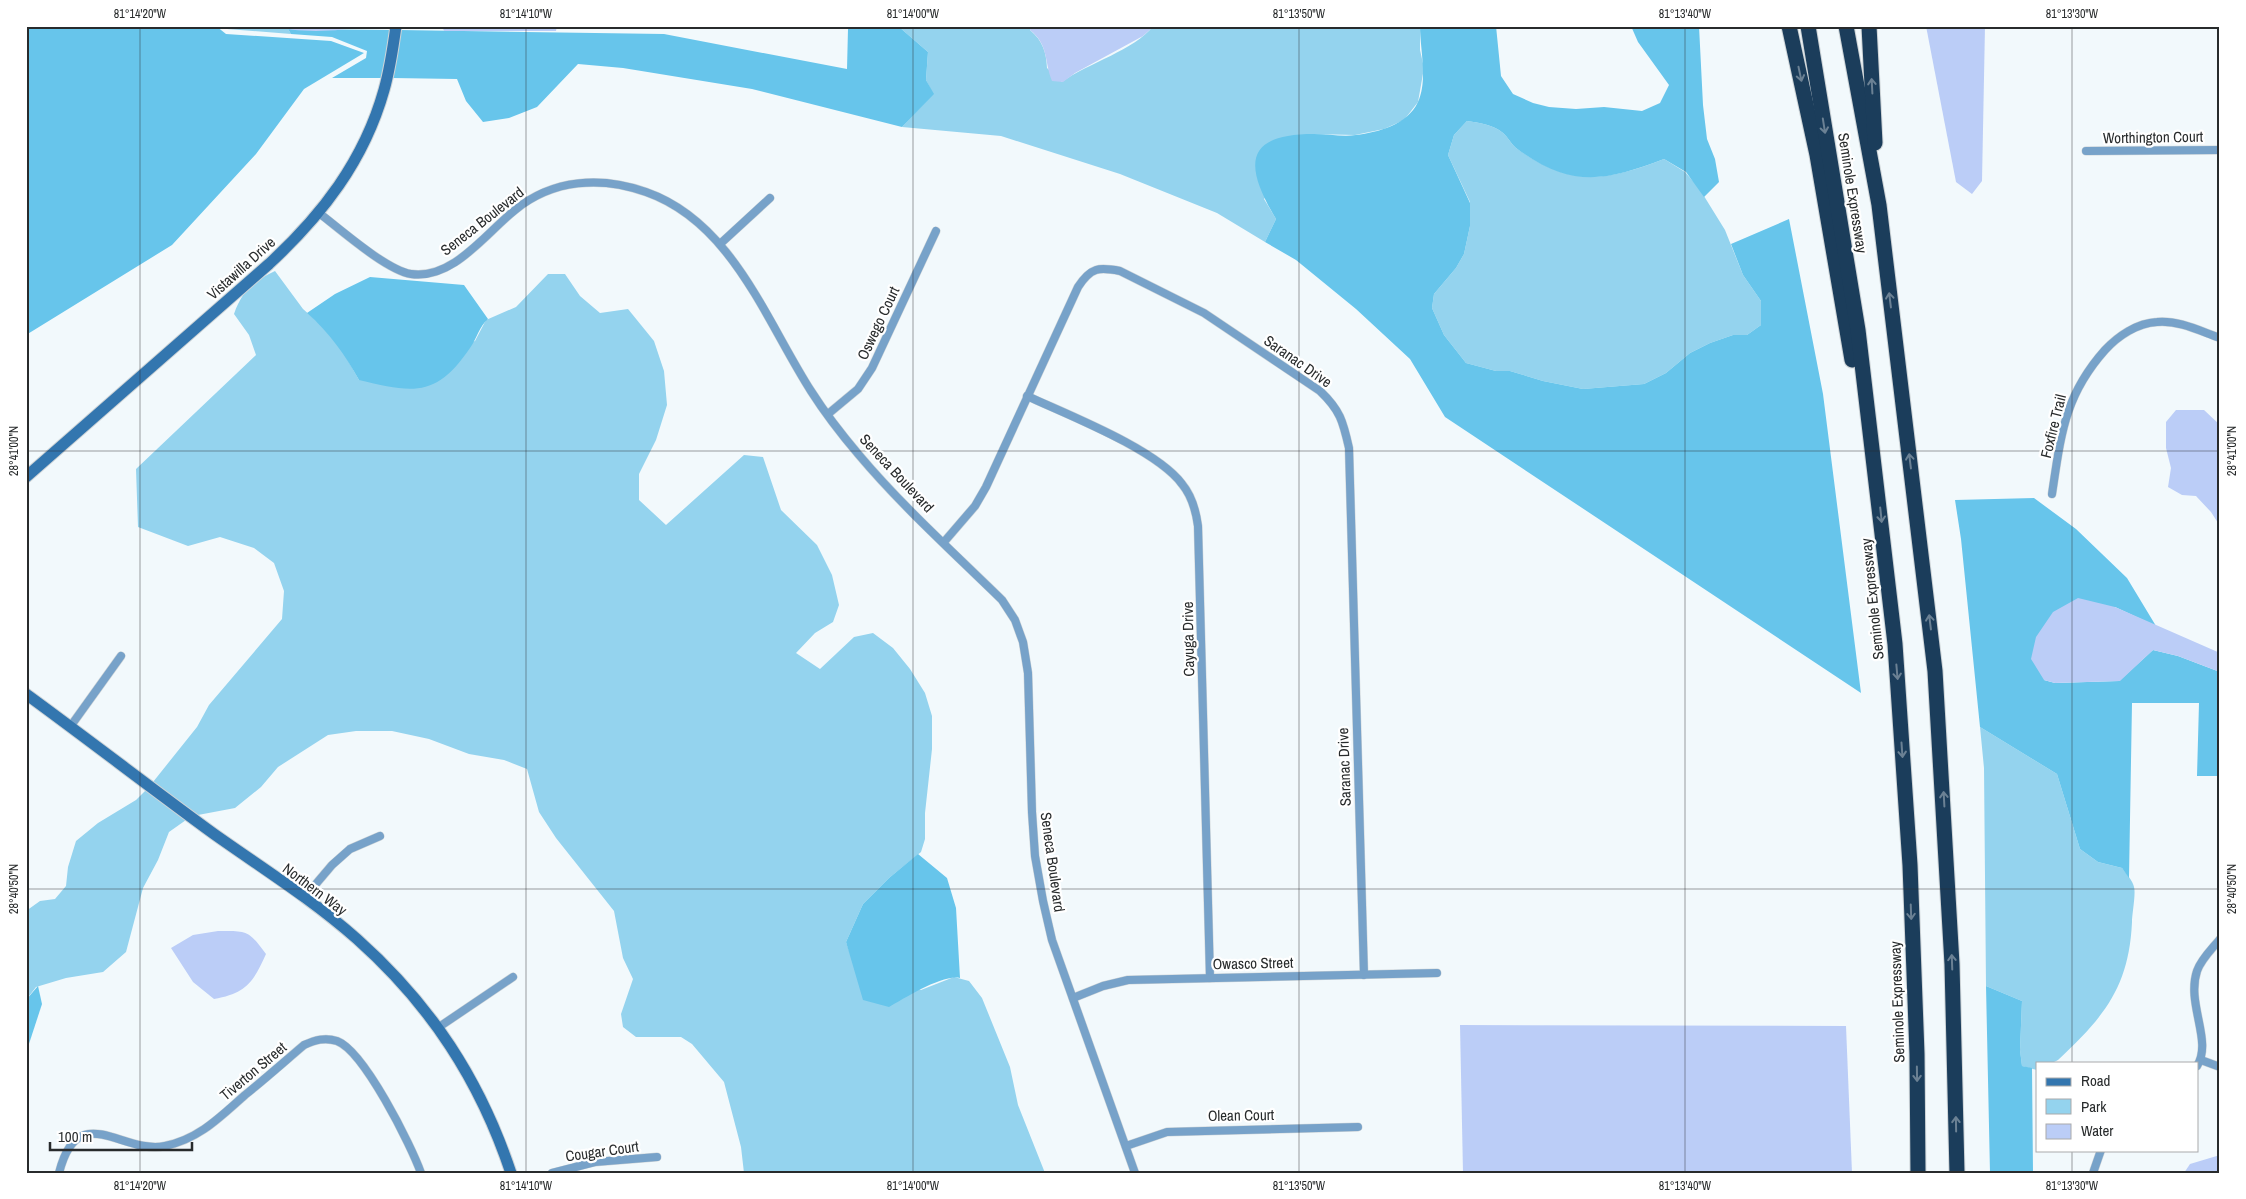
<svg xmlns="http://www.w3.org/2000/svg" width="2246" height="1199" font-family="'Archivo Narrow',sans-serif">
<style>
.green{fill:#94d3ee}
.forest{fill:#67c5eb}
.water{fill:#bbcdf7}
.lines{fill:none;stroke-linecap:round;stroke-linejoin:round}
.street-casing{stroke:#ced4d7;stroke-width:9}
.secondary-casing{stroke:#ced4d7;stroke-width:13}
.highway-casing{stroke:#ced4d7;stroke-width:17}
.street{stroke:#77a2c9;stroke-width:8}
.secondary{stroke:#3376af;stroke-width:11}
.highway{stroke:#1b3d5b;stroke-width:15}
.oneway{stroke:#6b8194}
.ticks{fill:none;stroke:#282b2c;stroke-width:1;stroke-opacity:0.45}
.labels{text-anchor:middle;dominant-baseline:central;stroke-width:4.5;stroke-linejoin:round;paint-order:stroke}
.street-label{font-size:15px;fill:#282b2c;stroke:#fff}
.neatline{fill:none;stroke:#282b2c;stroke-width:2}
.ticks-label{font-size:12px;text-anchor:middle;fill:#282b2c}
</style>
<rect width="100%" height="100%" fill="#f2f9fc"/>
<g class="green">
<path d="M224,26H275L288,29L291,34L227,29Z"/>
<path d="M898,26H1031L1030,30C1043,41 1046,52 1047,68L1062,82C1088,63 1135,50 1153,26H1420V50L1424,68L1418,102L1404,120L1384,129L1355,135L1311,134L1264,199L1276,219L1265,242L1217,213L1120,174L1001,136L902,127L933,94L926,80L928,52Z"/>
<path d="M1467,121C1480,123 1494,125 1503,133C1508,137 1511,144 1516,148C1570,187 1604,182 1664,159L1685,172L1699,188L1725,230L1743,275L1761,301V325L1747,335H1733L1710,343L1690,353L1666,373L1644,384L1583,389L1543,381L1510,371H1496L1466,363L1444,335L1432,308L1434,294L1456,268L1464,254L1470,226V202L1448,155L1454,135Z"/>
<path d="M275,271L303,309L320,324L342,350L359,380L475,341L486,320L516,307L548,274H565L580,296L600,313L628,309L654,341L664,371L667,405L656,440L639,474V500L666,525L744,455L763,457L781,510L817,545L832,575L839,605L833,622L815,633L796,653L820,669L854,637L873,633L893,648L910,669L925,693L932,716V749L925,813V839L921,852L889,878L863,904L846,942L855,968L921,990L954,977L969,981L982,998L1010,1067L1018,1105L1045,1173H744L741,1147L724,1082L692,1044L681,1037H636L623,1027L621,1014L633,979L623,958L614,911L556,838L539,812L527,769L504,760L469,754L429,739L392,731H356L328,735L278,767L261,787L235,808L198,815L153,782L197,727L209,705L282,619L284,591L274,563L254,548L220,537L188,546L138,527L136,469L256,355L249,335L234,314C242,291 253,281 275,271Z"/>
<path d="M1980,727L2057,774L2080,849L2098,862L2122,868C2126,873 2133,881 2134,887C2136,894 2132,914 2132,922C2129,987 2104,1017 2058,1060L2052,1063H2037V1070L2022,1066L2020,1050L2022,1001L1986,986L1984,768Z"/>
<path d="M146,790L186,820L169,832L158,860L143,888L126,952L103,972L66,978L36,987L26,1000V911L40,901L55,899L66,886L68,867L76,841L98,823L136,800Z"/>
</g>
<g class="forest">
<path d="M26,26H216L226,34L331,41L364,53L304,89L256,154L172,245L26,335Z"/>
<path d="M847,26H898L928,52L926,80L934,94L902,127L752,89L623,68L578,64L537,107L509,118L483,122L466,101L457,79L392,78L400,30L664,34L847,69L848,29Z"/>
<path d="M1420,26H1496L1501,76L1513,94L1533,103L1549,107L1576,109L1604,107L1642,111L1660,103L1669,85L1638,42L1631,26H1699L1703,105L1707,139L1715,159L1719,182L1704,197L1686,172L1664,159C1604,182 1570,188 1516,148C1511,144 1508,137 1503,133C1494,125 1480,123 1467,121L1454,135L1448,155L1470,203V226L1464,254L1456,268L1434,294L1432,308L1444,335L1466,363L1496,371H1510L1543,381L1583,389L1644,384L1666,373L1690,353L1710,343L1733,335H1747L1761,325V301L1743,275L1731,244L1789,219L1823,394L1861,693L1445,417L1410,359L1356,309L1296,260L1265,242L1276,219C1245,167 1242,134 1314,134C1328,134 1343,137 1356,135C1379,132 1407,125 1418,102C1428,80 1420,49 1420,26Z"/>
<path d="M288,29L391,30L382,78H332L366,58L367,51L332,37L291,34Z"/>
<path d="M370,277L464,285L488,319C480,325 476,340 470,348C436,398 413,393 359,380C345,355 330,333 307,313L335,294Z"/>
<path d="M2034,498L2076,529L2127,578L2156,626L2115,607L2044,680L2055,683L2119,681L2153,650L2178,656L2220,672V776H2197L2199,703H2132L2129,878L2122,868L2098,862L2080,849L2057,774L1980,727L1961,539L1955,500Z"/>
<path d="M918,854L947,878L956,908L960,978C943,974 905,998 889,1007L863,1000L846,942L863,904L889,878Z"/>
<path d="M38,986L42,1004L26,1053V1000Z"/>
<path d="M1986,986L2022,1001L2020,1050L2022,1066L2032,1068L2033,1173H1990Z"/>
</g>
<g class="water">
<path d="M275,26H360C344,32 292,33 275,26Z"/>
<path d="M442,26H557L556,31H444Z"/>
<path d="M1031,26H1153V27L1143,36L1075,73L1063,82L1052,81C1044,61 1049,45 1030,30Z"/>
<path d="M1926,26H1985L1982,181L1972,194L1956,182Z"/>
<path d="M2176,410H2204L2220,425V526L2211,512L2196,496L2182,495L2168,487L2171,468L2166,448V422Z"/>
<path d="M2078,598L2115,607L2220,653V672L2178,656L2153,650L2120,681L2055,683L2044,680L2031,659L2036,637L2053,612Z"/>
<path d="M218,931C248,931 248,930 266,954C253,983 246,993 214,999L193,982L171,948L193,935Z"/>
<path d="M1460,1025L1846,1026L1852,1173H1463Z"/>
<path d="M2220,1155V1173H2184L2190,1164Z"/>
</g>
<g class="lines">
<g class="street-casing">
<g id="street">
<path d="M2086,151L2220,150"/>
<path d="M319,213C340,229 386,270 411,274C453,280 486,233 515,210C553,179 601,176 646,192C732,222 766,321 811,391C825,413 842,435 859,455C902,506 954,553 1002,600L1015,620L1023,642L1028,673L1032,812L1035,856L1043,901L1052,940L1135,1173"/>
<path d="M720,244L770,198"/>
<path d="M1027,396C1068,415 1156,449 1182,484C1192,496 1196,511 1198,526L1210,978"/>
<path d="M828,414L858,389L872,368L936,231"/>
<path d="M2052,494C2061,435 2064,396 2105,350C2118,336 2137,323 2157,322C2179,320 2200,331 2220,338"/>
<path d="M944,542L975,506L986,487L1078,287C1091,267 1099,267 1120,271L1204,313L1320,391C1340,410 1343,421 1349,448L1364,975"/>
<path d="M70,727L121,656"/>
<path d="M304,898L332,865L350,849L380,836"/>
<path d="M1073,998L1103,986L1128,980L1437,973"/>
<path d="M439,1027L513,977"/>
<path d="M2201,1060L2220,1067"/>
<path d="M2197,1066C2213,1041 2186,1004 2197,971C2201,959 2212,949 2220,939"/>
<path d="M1126,1146L1167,1132L1358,1127"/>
<path d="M59,1173C78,1098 122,1155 165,1146C199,1139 220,1117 245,1095C265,1079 284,1062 304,1045C315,1040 325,1037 337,1041C364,1051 411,1145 421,1173"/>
<path d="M552,1173L595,1162L657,1157"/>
<path d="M2093,1173L2101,1150"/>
</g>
</g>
<g class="secondary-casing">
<g id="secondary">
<path d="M26,477L269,264C322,215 364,161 384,90C390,69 393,48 396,26"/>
<path d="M26,694C89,740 151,788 214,834C262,868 313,900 357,939C431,1005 480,1080 511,1173"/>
</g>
</g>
<g class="highway-casing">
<g id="highway">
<path d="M1789,26L1817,155L1852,360"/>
<path d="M1808,26L1858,330L1895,644L1910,865L1917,1054L1918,1173"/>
<path d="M1846,26L1879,205L1935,671L1952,964L1957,1173"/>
<path d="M1869,26L1875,143"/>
</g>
</g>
<use href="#street" class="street"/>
<use href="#secondary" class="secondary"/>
<use href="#highway" class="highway"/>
</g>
<defs><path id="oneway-shaft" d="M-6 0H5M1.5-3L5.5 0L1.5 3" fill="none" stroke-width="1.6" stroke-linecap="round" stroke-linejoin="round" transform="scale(1.25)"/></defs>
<g class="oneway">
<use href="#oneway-shaft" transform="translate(1800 74) rotate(78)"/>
<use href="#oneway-shaft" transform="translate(1872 86) rotate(-93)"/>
<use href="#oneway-shaft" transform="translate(1824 126) rotate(81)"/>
<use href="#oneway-shaft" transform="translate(1890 300) rotate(-97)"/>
<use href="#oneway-shaft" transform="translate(1910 461) rotate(-97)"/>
<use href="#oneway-shaft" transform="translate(1881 515) rotate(84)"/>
<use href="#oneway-shaft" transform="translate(1930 622) rotate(-97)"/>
<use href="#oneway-shaft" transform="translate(1897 672) rotate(85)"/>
<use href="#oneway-shaft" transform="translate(1902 750) rotate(86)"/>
<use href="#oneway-shaft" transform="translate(1944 799) rotate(-93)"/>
<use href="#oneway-shaft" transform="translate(1911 912) rotate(88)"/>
<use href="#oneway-shaft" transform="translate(1952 962) rotate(-92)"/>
<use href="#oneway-shaft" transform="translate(1917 1074) rotate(89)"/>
<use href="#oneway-shaft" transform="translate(1956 1124) rotate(-91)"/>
</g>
<path class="ticks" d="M140,26V1173M526,26V1173M913,26V1173M1299,26V1173M1685,26V1173M2072,26V1063M26,451H2220M26,889H2220M2072,1150V1173"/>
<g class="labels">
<g class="street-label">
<text transform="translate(2153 137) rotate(-1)">Worthington Court</text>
<text transform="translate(1853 193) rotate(81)">Seminole Expressway</text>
<text transform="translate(482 221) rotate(-38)">Seneca Boulevard</text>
<text transform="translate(241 268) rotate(-42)">Vistawilla Drive</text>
<text transform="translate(878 323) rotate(-65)">Oswego Court</text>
<text transform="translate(1298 361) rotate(35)">Saranac Drive</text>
<text transform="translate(2053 426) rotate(-76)">Foxfire Trail</text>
<text transform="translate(897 473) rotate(47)">Seneca Boulevard</text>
<text transform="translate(1872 599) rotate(-96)">Seminole Expressway</text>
<text transform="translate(1188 639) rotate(-91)">Cayuga Drive</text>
<text transform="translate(1344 767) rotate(-92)">Saranac Drive</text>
<text transform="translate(1053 862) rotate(82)">Seneca Boulevard</text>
<text transform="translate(315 889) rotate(37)">Northern Way</text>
<text transform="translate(1253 963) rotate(-1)">Owasco Street</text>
<text transform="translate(1897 1002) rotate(-92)">Seminole Expressway</text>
<text transform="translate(253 1071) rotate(-40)">Tiverton Street</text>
<text transform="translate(1241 1115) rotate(-1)">Olean Court</text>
<text transform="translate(602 1151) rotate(-8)">Cougar Court</text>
</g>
</g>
<rect width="2246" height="1199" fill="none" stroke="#ffffff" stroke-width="55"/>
<rect x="2036" y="1062" width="162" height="90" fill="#ffffff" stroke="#a9aaab"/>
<rect x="2046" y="1078" width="25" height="8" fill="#3376af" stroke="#a9aaab"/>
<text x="2081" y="1086" font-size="15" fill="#282b2c">Road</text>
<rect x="2046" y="1099" width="25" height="15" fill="#94d3ee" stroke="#a9aaab"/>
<text x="2081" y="1112" font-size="15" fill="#282b2c">Park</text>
<rect x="2046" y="1124" width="25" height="15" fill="#bbcdf7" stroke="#a9aaab"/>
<text x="2081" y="1136" font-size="15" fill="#282b2c">Water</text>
<path d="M50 1142v8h142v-8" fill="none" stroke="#282b2c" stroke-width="2.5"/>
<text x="58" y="1142" font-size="15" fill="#282b2c" stroke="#ffffff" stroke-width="4" paint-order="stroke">100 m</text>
<rect x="28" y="28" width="2190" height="1144" class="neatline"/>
<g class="ticks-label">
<text x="140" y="18">81°14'20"W</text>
<text x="526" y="18">81°14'10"W</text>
<text x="913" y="18">81°14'00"W</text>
<text x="1299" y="18">81°13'50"W</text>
<text x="1685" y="18">81°13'40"W</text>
<text x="2072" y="18">81°13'30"W</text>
<text transform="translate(14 451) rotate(-90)" y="4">28°41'00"N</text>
<text transform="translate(2232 451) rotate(-90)" y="4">28°41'00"N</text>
<text transform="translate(14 889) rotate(-90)" y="4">28°40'50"N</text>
<text transform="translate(2232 889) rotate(-90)" y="4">28°40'50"N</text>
<text x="140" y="1190">81°14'20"W</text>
<text x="526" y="1190">81°14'10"W</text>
<text x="913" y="1190">81°14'00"W</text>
<text x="1299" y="1190">81°13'50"W</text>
<text x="1685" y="1190">81°13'40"W</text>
<text x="2072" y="1190">81°13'30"W</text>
</g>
</svg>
